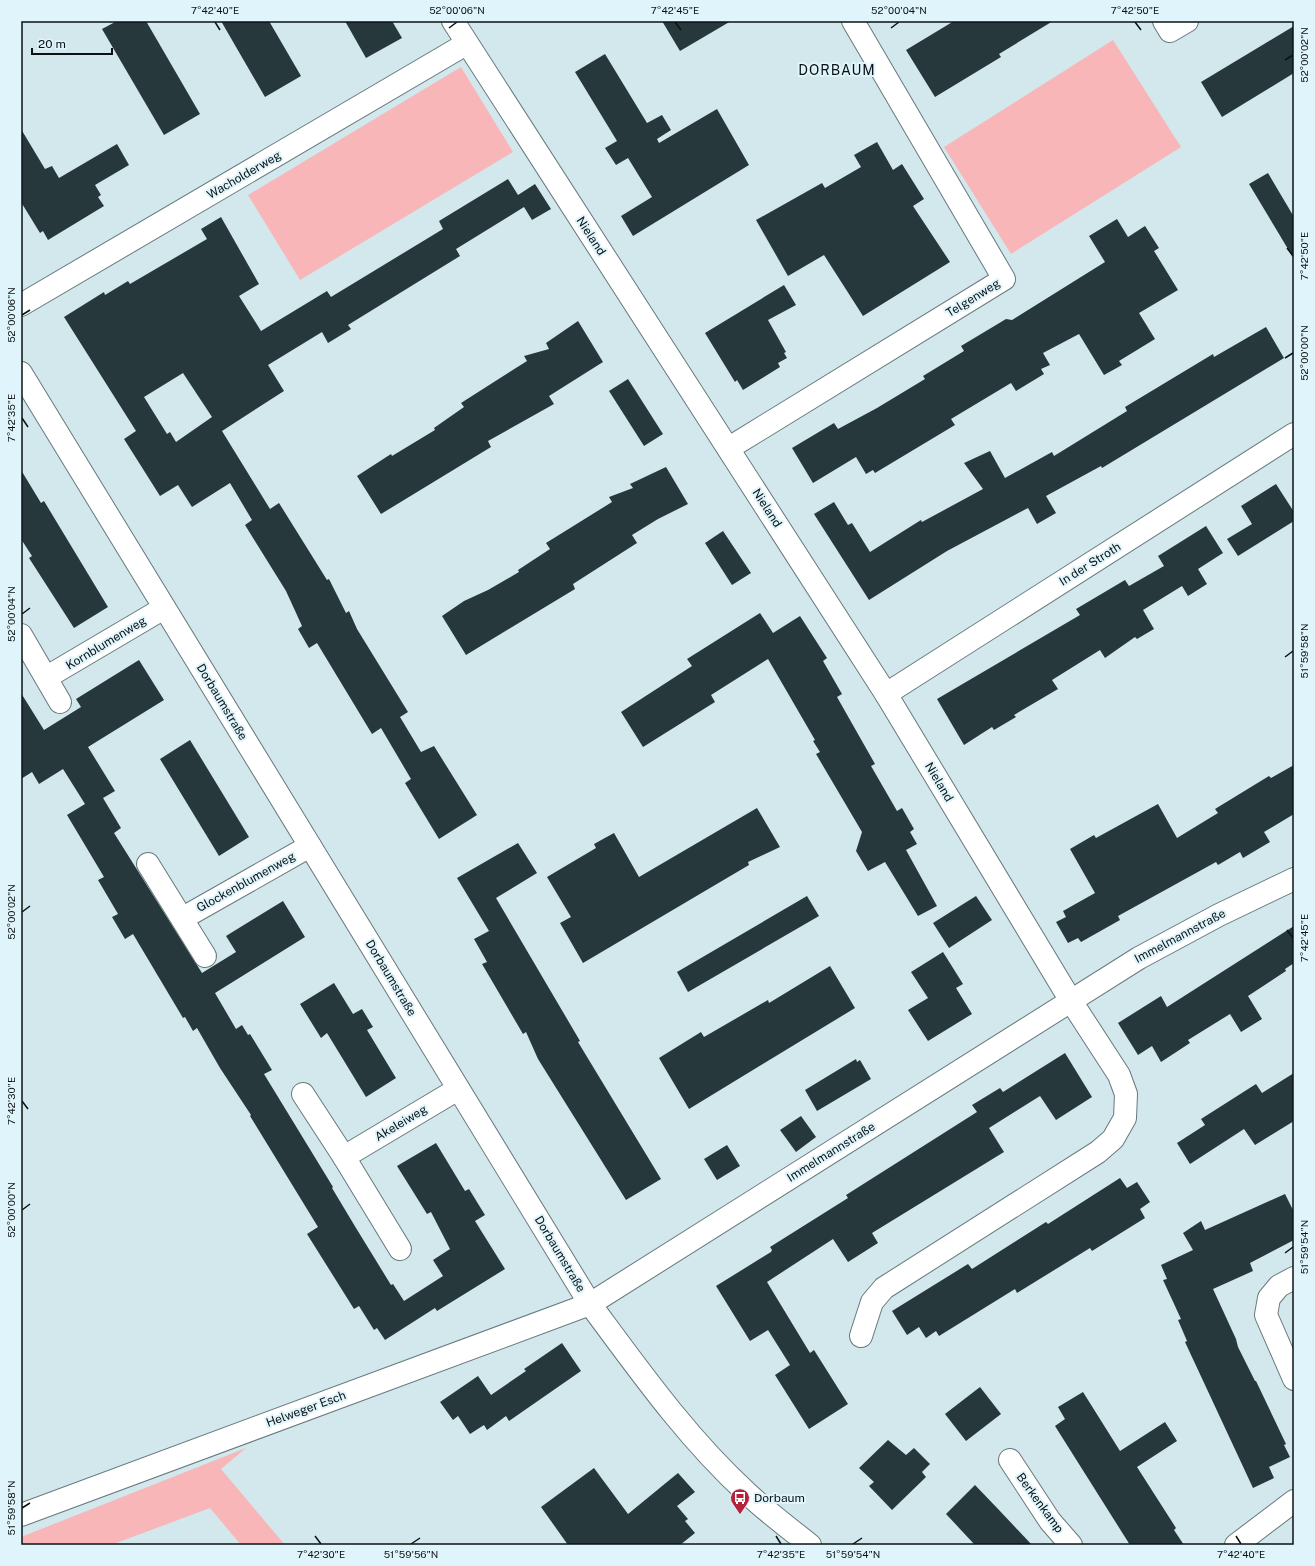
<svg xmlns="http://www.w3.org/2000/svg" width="1315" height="1566" font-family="'Public Sans',sans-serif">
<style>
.green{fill:#f8b6b8}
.building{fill:#26383c;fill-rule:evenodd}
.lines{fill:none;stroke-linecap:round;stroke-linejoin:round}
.minor-casing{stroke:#66797e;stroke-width:24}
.tertiary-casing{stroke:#66797e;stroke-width:24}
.minor{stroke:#fff;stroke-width:22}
.tertiary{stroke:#fff;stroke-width:22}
.ticks{fill:none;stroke:#0b1214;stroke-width:1.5}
.labels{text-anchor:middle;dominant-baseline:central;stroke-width:4;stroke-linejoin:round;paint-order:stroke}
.street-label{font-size:12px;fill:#0b1214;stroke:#dff5fb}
.poi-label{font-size:12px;fill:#0b1214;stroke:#dff5fb;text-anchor:start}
.quarter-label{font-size:14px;letter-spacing:1px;fill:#0b1214;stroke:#dff5fb}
.neatline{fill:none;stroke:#0b1214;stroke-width:1.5}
.ticks-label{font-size:10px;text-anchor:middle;fill:#0b1214}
</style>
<rect width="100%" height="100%" fill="#d2e8ed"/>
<g class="green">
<path d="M1113,40L1181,147L1011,254L944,147Z"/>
<path d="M461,67L513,152L300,280L248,195Z"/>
<path d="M246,1448L221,1469L285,1545H241L210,1508L111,1545H21V1537Z"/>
</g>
<g class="building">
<path d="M117,21H146L200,114L164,135L102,29Z"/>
<path d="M221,21H269L301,76L265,97Z"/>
<path d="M345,21H392L402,38L366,58Z"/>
<path d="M662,21H731L680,51Z"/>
<path d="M954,21H1053L999,54L1001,57L935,97L906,50Z"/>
<path d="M1294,26V73L1222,117L1201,82Z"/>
<path d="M605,54L647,123L662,115L671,130L657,139L659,143L717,109L749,165L633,236L621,216L652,197L628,158L616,165L605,148L617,141L575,72Z"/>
<path d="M21,129L45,169L52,166L59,178L117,144L129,165L95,185L101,195L98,197L104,206L48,240L43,231L40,233L21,202Z"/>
<path d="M877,142L893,170L902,164L924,199L913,206L950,262L863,316L824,255L788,276L756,220L822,183L825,188L861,167L854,155Z"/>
<path d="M1268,173L1294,217V259L1249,184Z"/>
<path d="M508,179L518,195L535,184L551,209L532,220L524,207L456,249L460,256L348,325L351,329L328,343L322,332L268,365L284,391L222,431L270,509L279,503L327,580L329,579L346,613L349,611L357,629L408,712L400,717L421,752L434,746L477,815L439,839L405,783L411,779L381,728L372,734L317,643L309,648L298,629L302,626L286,591L245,525L252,520L230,483L192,507L178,485L160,496L124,439L136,431L64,317L104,292L105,295L128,281L130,284L207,239L201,229L221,217L259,284L239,296L261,331L327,291L331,297L443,229L439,221ZM183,373L212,417L176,442L170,432L167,434L144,397Z"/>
<path d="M1117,219L1128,237L1145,226L1159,248L1154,251L1178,290L1139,313L1155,339L1119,361L1122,365L1104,375L1079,334L1043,353L1050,365L1041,369L1044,374L1016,391L1011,383L951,419L955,425L875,473L873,470L866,474L856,457L813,483L792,448L834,423L838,429L877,408L925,379L923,376L964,351L961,346L1006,319L1012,320L1105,262L1089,236Z"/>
<path d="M784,285L796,305L768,320L786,352L784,353L787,358L778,363L780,367L743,390L737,380L735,382L705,333Z"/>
<path d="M578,321L603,362L549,396L554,404L488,441L491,447L381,514L357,476L391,454L392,456L435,430L434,428L464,407L461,403L527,361L524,356L549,349L546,343Z"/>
<path d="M1266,327L1284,358L1102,468L1101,466L1046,496L1056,513L1037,524L1028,508L947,551L869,600L814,514L834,502L848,525L852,523L870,552L921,520L922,522L983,489L964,463L990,451L1005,478L1052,452L1054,456L1127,411L1125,407L1213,354L1214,357Z"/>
<path d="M628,379L663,434L644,446L609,391Z"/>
<path d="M666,467L688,504L658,519L632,535L637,543L573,584L575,589L466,655L442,616L464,601L488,590L519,572L518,570L550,549L546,543L612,502L609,497L633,488L630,484Z"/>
<path d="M21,470L41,503L44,501L108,607L74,628L29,558L32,556L21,539Z"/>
<path d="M1276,484L1294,512V521L1238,556L1227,539L1252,524L1241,506Z"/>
<path d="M1206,526L1223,553L1198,569L1207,584L1188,596L1182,586L1143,610L1154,629L1137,639L1135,637L1105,658L1100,650L1052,680L1058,689L1014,715L1016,717L994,730L992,727L964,745L937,699L1080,615L1076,609L1125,580L1129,586L1164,566L1158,556Z"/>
<path d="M723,531L751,573L732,585L705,543Z"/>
<path d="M760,613L773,633L800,616L827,658L823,661L842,694L837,697L875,764L871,766L897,811L902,808L914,829L910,832L917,844L906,850L937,906L918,916L885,862L868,871L856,851L862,832L816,754L820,752L813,741L815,740L768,659L711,695L715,702L643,747L621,712L692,666L687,659Z"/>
<path d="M139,660L164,700L88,747L115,791L103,798L121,828L114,833L202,973L236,952L226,936L283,901L305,937L215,993L236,1029L242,1025L248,1035L250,1034L272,1070L264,1074L333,1187L332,1188L356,1228L391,1285L393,1284L404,1301L443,1276L433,1260L450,1249L431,1212L427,1214L397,1166L436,1143L465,1191L469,1189L485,1215L475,1221L505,1269L437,1311L435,1308L385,1340L377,1328L374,1330L359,1306L354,1309L307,1234L318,1227L250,1116L251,1115L220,1068L197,1028L193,1031L185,1017L183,1018L133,934L125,939L112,917L118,914L98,880L104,877L67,815L85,804L63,769L39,784L32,772L21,779V693L44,730L81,707L76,699Z"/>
<path d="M190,740L249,837L219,856L160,759Z"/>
<path d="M1294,765V814L1264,832L1270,842L1243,858L1240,852L1218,865L1216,862L1118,916L1120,920L1081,942L1078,938L1068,943L1056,922L1066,917L1063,911L1095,893L1070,849L1094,835L1096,838L1158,804L1177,838L1218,813L1215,809L1269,776L1271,778Z"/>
<path d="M757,808L780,847L748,862L749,865L583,963L560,923L571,917L547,877L596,848L594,844L614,833L639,877Z"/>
<path d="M518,843L537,873L496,898L580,1041L578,1042L661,1179L626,1200L538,1059L526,1032L523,1034L482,964L487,962L474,939L489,931L457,878Z"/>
<path d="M807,896L819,916L688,992L677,972Z"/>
<path d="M976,896L992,920L949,948L933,923Z"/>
<path d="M1294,926V963L1285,969L1286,971L1248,996L1262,1019L1241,1032L1230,1014L1188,1040L1190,1043L1161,1062L1152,1046L1138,1055L1118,1023L1161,996L1167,1007Z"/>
<path d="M943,952L963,984L956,988L972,1014L928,1041L908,1010L928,998L911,972Z"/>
<path d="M830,966L855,1008L689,1109L659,1058L701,1032L704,1037L768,1000L769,1003Z"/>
<path d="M334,983L353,1014L362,1009L373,1027L367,1030L396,1078L366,1097L327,1033L321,1038L300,1004Z"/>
<path d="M1065,1053L1092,1097L1056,1120L1040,1096L989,1128L1004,1152L872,1233L878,1243L848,1262L833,1239L767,1282L810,1353L814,1350L848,1404L809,1429L775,1375L790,1365L768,1330L750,1341L716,1286L771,1252L772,1250L770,1247L848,1198L846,1195L977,1112L972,1105L1000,1088L1003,1092Z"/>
<path d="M856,1059L857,1062L860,1060L871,1079L817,1111L805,1090Z"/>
<path d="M1294,1073V1121L1255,1145L1244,1129L1190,1164L1177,1143L1205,1125L1201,1119L1256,1084L1262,1093Z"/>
<path d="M801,1116L816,1137L796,1152L780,1130Z"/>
<path d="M727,1145L740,1166L717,1180L704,1159Z"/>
<path d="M1120,1178L1127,1188L1137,1182L1150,1202L1140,1209L1145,1218L1092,1251L1090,1248L1017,1293L1015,1289L939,1336L936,1331L926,1338L919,1327L907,1335L892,1311L968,1264L972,1269L1046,1222L1048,1224Z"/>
<path d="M1285,1194L1294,1212V1240L1250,1263L1253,1271L1213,1289L1236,1339L1238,1347L1255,1381H1256L1286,1444L1284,1445L1290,1457L1269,1467L1274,1478L1253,1488L1185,1342L1187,1341L1178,1320L1181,1319L1163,1280L1167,1279L1161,1265L1193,1250L1183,1233L1201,1221L1205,1230Z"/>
<path d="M562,1343L581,1371L509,1421L506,1416L487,1430L484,1425L470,1434L458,1416L453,1420L440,1402L478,1376L491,1395L526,1371L524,1369Z"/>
<path d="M980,1387L1001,1414L966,1441L945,1414Z"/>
<path d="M1083,1392L1120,1451L1165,1422L1177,1441L1137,1467L1176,1528L1174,1530L1184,1545H1130L1055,1426L1065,1419L1058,1407Z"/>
<path d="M888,1440L906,1455L914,1448L930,1464L922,1472L926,1477L892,1510L869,1486L874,1482L859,1468Z"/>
<path d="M594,1468L628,1514L678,1473L695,1492L677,1506L688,1519L685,1521L695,1533L680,1545H568L541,1507Z"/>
<path d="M975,1485L999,1510L1032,1545H975L946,1514Z"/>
</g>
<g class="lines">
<g class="minor-casing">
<g id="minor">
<path d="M453,21L886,694L1071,1001L1119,1075L1126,1094L1125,1118L1113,1139L1098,1152L884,1288L872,1302L861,1336"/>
<path d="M1164,21L1170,31L1187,21"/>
<path d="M21,305L466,44"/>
<path d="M21,373L590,1304L21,1515"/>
<path d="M729,448L1004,279L853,21"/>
<path d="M21,635L60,702"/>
<path d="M47,677L164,608"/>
<path d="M886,694L1294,434"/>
<path d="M148,864L205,956"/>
<path d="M183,918L310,846"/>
<path d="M303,1094L344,1157L400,1249"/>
<path d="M344,1157L458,1089"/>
<path d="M1294,1278L1279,1286L1269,1298L1266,1315L1294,1379"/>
<path d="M1010,1460L1050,1521L1071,1545"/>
<path d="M1236,1545L1294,1501"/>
</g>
</g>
<g class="tertiary-casing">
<path id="tertiary" d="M810,1545C789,1528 767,1512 747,1493C686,1437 639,1370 590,1304L1139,958L1219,915L1294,879"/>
</g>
<use href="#minor" class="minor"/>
<use href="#tertiary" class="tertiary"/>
</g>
<path class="ticks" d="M215,22L220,30M675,22L681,30M1135,22L1141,30M449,28L457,22M891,28L899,22M1285,60L1293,55M1287,248L1293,256M22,315L30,310M1285,358L1293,353M22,418L28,427M22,614L30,608M1285,657L1293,651M22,912L30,906M1287,930L1293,938M22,1101L28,1109M22,1210L30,1204M1285,1253L1293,1247M22,1508L30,1503M315,1536L321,1544M776,1536L781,1544M1236,1536L1241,1544M411,1544L420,1538M853,1544L862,1538"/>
<defs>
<g id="bus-pin" transform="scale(1)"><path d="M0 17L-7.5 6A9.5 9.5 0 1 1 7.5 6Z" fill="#b5223e" stroke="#dff5fb"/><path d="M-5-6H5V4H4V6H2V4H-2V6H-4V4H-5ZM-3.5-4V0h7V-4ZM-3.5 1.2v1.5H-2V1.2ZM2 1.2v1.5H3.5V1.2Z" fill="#fff"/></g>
</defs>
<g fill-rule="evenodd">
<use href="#bus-pin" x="740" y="1498"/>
</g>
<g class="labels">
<g class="street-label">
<text transform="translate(244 175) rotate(-30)">Wacholderweg</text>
<text transform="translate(591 236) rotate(57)">Nieland</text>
<text transform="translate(973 298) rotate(-32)">Telgenweg</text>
<text transform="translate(767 508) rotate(57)">Nieland</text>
<text transform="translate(1090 564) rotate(-32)">In der Stroth</text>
<text transform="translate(106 643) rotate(-31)">Kornblumenweg</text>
<text transform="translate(222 702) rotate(59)">Dorbaumstraße</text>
<text transform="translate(939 782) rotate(59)">Nieland</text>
<text transform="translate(246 882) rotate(-29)">Glockenblumenweg</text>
<text transform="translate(1180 936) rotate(-28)">Immelmannstraße</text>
<text transform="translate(391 978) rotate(59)">Dorbaumstraße</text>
<text transform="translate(401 1123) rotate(-31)">Akeleiweg</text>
<text transform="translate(831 1152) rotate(-32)">Immelmannstraße</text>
<text transform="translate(560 1254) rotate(59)">Dorbaumstraße</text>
<text transform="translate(306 1409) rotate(-20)">Helweger Esch</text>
<text transform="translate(1040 1503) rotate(54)">Berkenkamp</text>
</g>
<g class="poi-label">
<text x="754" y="1498">Dorbaum</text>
</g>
<g class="quarter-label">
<text x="837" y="70">DORBAUM</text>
</g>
</g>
<rect width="1315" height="1566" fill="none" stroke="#dff5fb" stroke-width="44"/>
<path d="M32 48v6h80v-6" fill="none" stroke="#0b1214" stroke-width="2"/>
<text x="38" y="48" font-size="12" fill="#0b1214" stroke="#dff5fb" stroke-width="3" paint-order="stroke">20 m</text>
<rect x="22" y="22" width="1271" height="1522" class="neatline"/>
<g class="ticks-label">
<text x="215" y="14">7°42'40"E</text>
<text x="457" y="14">52°00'06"N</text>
<text x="675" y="14">7°42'45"E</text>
<text x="899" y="14">52°00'04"N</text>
<text x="1135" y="14">7°42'50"E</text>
<text transform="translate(1304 55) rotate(-90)" y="4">52°00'02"N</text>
<text transform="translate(1304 256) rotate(-90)" y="4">7°42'50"E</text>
<text transform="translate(11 315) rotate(-90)" y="4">52°00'06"N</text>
<text transform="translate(1304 353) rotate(-90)" y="4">52°00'00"N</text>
<text transform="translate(11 418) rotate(-90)" y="4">7°42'35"E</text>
<text transform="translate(11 614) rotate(-90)" y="4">52°00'04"N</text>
<text transform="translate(1304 651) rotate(-90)" y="4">51°59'58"N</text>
<text transform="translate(11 912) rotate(-90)" y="4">52°00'02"N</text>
<text transform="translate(1304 938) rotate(-90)" y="4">7°42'45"E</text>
<text transform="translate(11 1101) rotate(-90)" y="4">7°42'30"E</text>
<text transform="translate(11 1210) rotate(-90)" y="4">52°00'00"N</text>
<text transform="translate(1304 1247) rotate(-90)" y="4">51°59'54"N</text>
<text transform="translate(11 1508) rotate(-90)" y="4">51°59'58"N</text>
<text x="321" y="1558">7°42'30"E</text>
<text x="411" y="1558">51°59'56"N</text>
<text x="781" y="1558">7°42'35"E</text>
<text x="853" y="1558">51°59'54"N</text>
<text x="1241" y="1558">7°42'40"E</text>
</g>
</svg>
